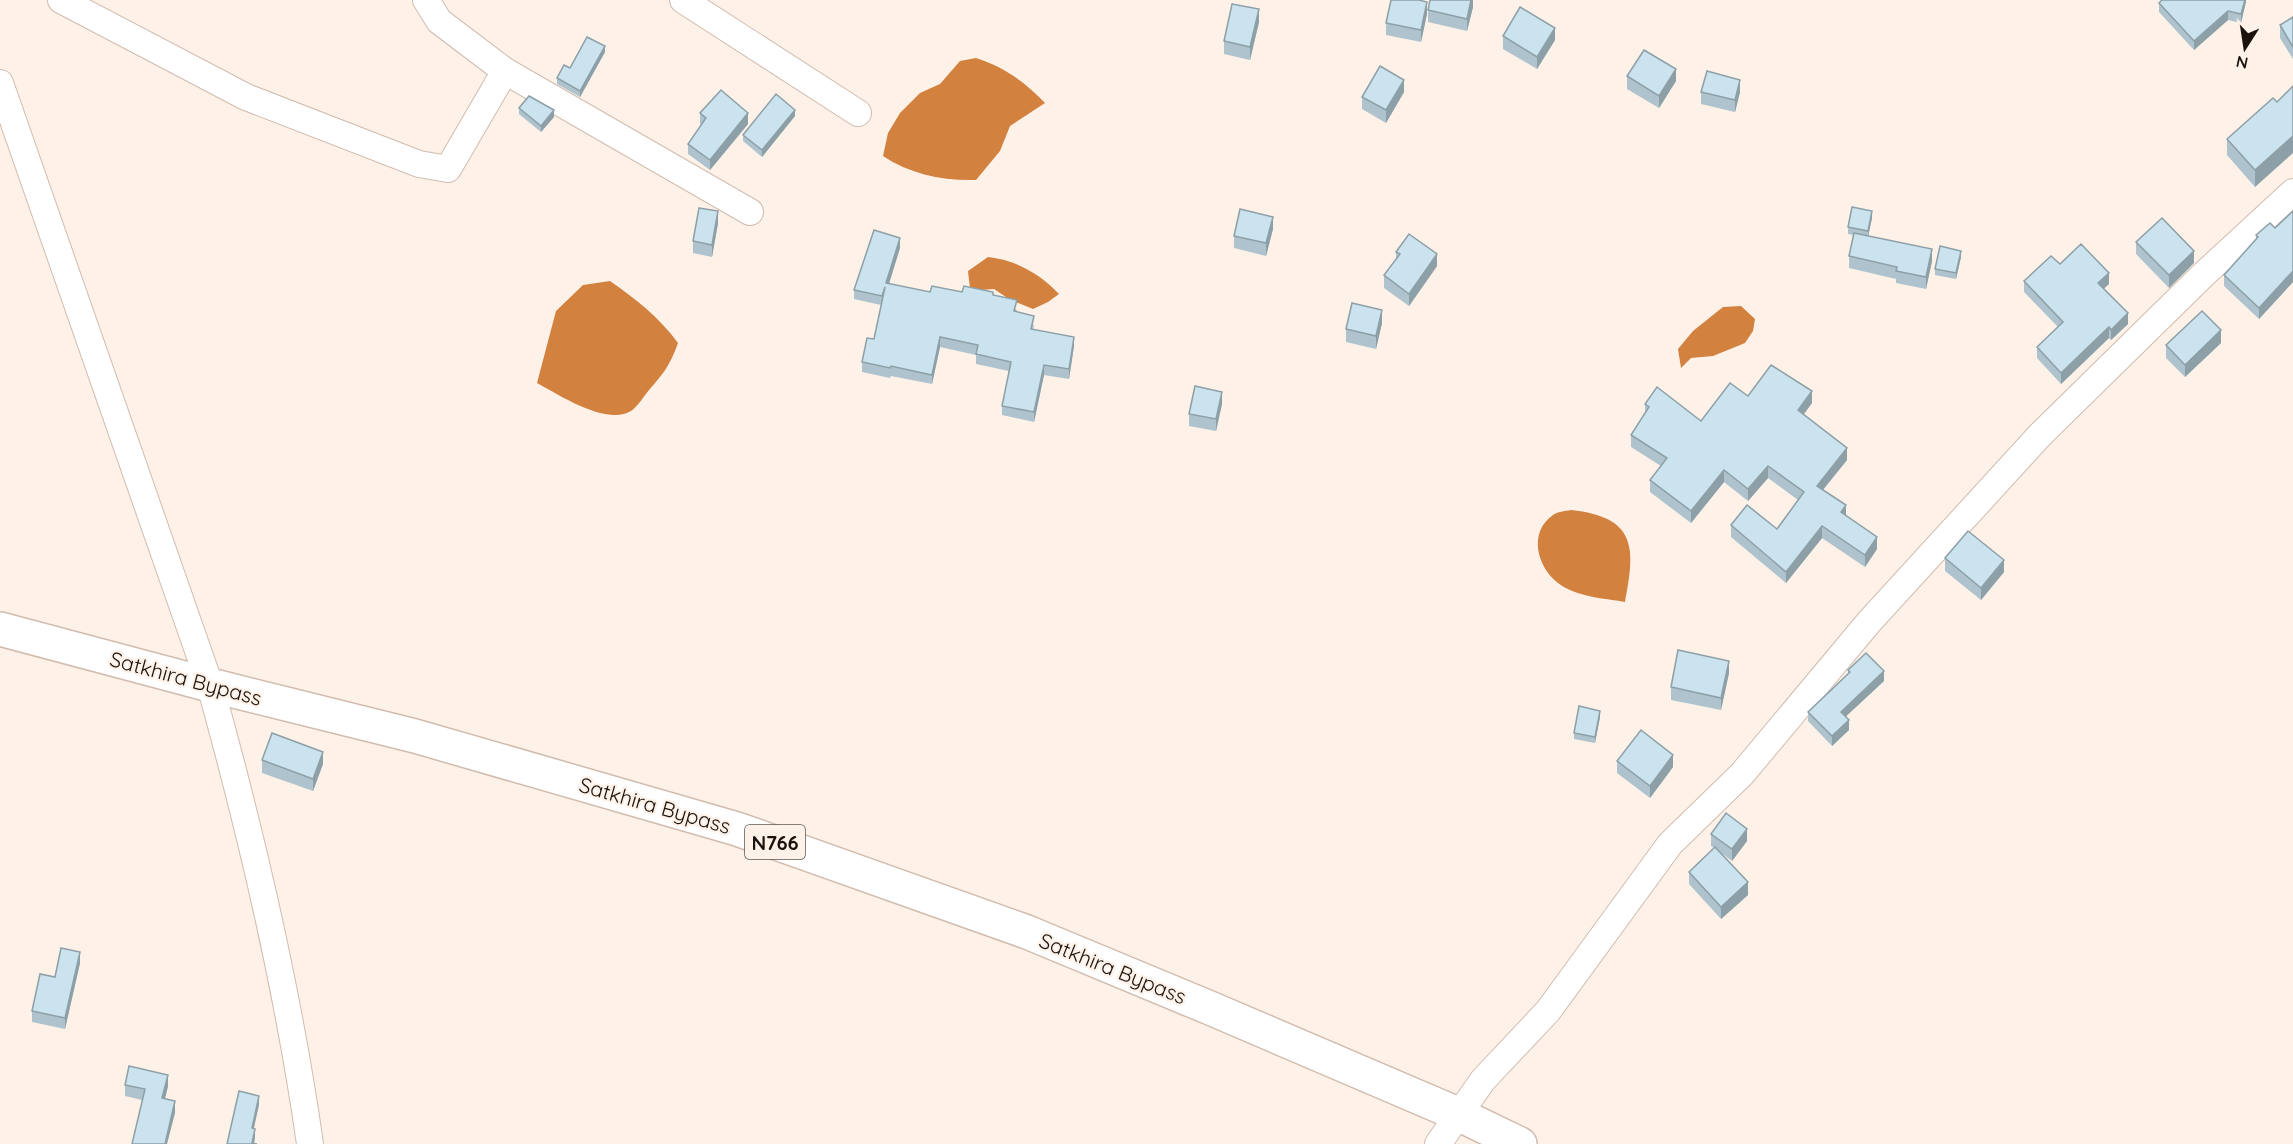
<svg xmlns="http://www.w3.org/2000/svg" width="2293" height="1144" font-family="Quicksand,sans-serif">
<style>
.water{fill:#d2813f}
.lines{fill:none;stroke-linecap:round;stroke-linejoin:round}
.minor-casing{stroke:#d1bcae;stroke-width:28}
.trunk-casing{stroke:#d1bcae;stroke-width:36}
.minor{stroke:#fff;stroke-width:26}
.trunk{stroke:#fff;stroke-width:33}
.wall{fill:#aec3cd}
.shaded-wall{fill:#8d9fa7}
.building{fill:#cae3ee;stroke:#8d9fa7;stroke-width:1.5}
.labels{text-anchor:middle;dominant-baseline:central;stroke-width:4.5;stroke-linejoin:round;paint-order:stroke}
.shield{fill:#fef1e8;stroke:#5e554f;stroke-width:1.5}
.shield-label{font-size:20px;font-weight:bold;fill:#19120d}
.street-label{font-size:21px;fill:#19120d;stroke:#fef1e8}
</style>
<rect width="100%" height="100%" fill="#fef1e8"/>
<g class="water">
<path d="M976,58C1004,67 1025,82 1045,103L1010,126L1000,151L976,180C943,181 910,174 883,156L888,133L900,113L920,93L940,84L960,61Z"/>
<path d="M988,257C1016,260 1040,274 1059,294L1048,302L1033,309L1009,299L994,289L980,290L970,288L968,271Z"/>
<path d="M610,281C636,299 659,317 678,343C670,365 664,373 649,390C644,396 638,406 631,411C607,426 559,395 537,383L556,311L583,285Z"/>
<path d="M1741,306L1755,319L1753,331L1745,343L1713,356L1691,358L1681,368L1678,349L1693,331L1723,307Z"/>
<path d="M1571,510C1636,517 1636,547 1625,602C1603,598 1576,597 1558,583C1537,567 1528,532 1553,515C1557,512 1565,511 1571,510Z"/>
</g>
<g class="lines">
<g class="minor-casing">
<g id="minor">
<path d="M61,0L246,97L419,164L448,169L505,71"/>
<path d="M426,0L439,21L505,71L750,212"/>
<path d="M683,0L858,113"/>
<path d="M0,83L210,685C252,836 288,989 310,1144"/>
<path d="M1438,1144L1483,1080L1548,1011L1670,844L1742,774L1869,622L2040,435L2202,276L2293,192"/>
</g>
</g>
<g class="trunk-casing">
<path id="trunk" d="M0,629L210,685L415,736L737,829L1027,932L1210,1008L1460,1115L1520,1144"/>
</g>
<use href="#minor" class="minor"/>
<use href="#trunk" class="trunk"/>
</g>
<g class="wall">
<path d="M1473,0V7L1467,31L1428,22V10Z"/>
<path d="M2246,0L2241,23L2228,20L2194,50L2159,12V3Z"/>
<path d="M1427,14L1421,42L1386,35V23Z"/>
<path d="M2293,17V59L2280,38V25Z"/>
<path d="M1259,22L1250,60L1224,54V41Z"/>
<path d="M1503,36L1555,40L1537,69L1503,49Z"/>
<path d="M605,52L580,97L557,84V78L570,68Z"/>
<path d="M1627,76L1676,81L1659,108L1627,89Z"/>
<path d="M1404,92L1386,123L1362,109V97Z"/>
<path d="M1701,92H1740L1735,112L1701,104Z"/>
<path d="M2277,102L2255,187L2227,155V139Z"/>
<path d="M519,108L554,117L541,132L519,114Z"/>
<path d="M700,113L748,124L710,170L688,154V144L702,125L700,124Z"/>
<path d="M795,116L762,157L743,141V135Z"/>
<path d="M2293,211V282L2259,319L2224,286V275L2256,239V235L2275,228Z"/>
<path d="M1872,218L1868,236L1932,261L1926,289L1896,283V279L1849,268V256L1853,235L1848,234V227Z"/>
<path d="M718,223L712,257L693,253V241Z"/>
<path d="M1273,229L1266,256L1234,248V236Z"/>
<path d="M2136,242L2194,263L2169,288L2136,254Z"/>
<path d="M900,248L889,284L930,292H962L993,295L1017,310L1016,312L1034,325L1033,330L1074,346L1069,379L1044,375L1034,422L1002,415V406L1009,371L976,364V355L940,347L932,384L891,376L890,378L862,372V362L874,339L881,305L854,299V290Z"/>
<path d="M1396,252L1437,266L1409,306L1384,288V275L1396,260Z"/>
<path d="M1961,257L1956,279L1935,275V269Z"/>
<path d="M2060,264L2109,284L2104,288L2128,324L2111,340L2109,338L2061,384L2037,358V347L2058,327L2024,292V281Z"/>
<path d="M1382,323L1376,349L1346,342V329Z"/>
<path d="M2221,343L2185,377L2166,358V345Z"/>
<path d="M1748,396L1812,403L1804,414L1847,460L1823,490L1846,516L1877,549L1865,567L1822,538L1786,583L1731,537V525L1777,529L1798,500L1768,478L1748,501L1724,482L1691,523L1650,492V480L1661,466L1631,447V435L1645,415V404L1701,421Z"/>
<path d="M1222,404L1216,431L1189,426V414Z"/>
<path d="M1945,558L2004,572L1981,600L1945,571Z"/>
<path d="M1848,670L1884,681L1845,717L1849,730L1832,746L1808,721V712L1848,675Z"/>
<path d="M1729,673L1721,710L1671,700V687Z"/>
<path d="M1600,717L1595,743L1574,739V733Z"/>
<path d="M262,760L323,764L313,791L262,773Z"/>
<path d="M1617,761L1673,767L1650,798L1617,773Z"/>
<path d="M1711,834L1747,841L1732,861L1720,852L1748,895L1721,919L1689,884V872L1714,848L1711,846Z"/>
<path d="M80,963L65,1029L32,1022V1011L55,977Z"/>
<path d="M125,1085L168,1086L165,1099L175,1113L142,1100L125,1096Z"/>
</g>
<g class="shaded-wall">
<path d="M1471,0H1473V7L1467,31V19Z"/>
<path d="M2245,0H2246V2L2241,23V14Z"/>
<path d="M1427,2V14L1421,42V30Z"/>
<path d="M1259,9V22L1250,60V47Z"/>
<path d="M2228,11V20L2194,50V41Z"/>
<path d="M1555,28V40L1537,69V57Z"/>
<path d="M605,46V52L580,97V91Z"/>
<path d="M1676,69V81L1659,108V96Z"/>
<path d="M1404,80V92L1386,123V110Z"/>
<path d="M1740,80V92L1735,112V100Z"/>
<path d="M554,110V117L541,132V126Z"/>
<path d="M795,110V116L762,157V150Z"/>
<path d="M748,113V124L710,170V160Z"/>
<path d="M2293,136V153L2255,187V170Z"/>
<path d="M718,211V223L712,257V245Z"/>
<path d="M1872,211V218L1868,237V231Z"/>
<path d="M1273,217V229L1266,256V243Z"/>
<path d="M900,238V248L886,293V283Z"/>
<path d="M1932,249V261L1926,289V277Z"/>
<path d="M1961,251V257L1956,279V273Z"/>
<path d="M2194,251V263L2169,288V275Z"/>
<path d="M1437,254V266L1409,306V294Z"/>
<path d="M2293,271V282L2259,319V308Z"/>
<path d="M2109,273V284L2098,294V283Z"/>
<path d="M1382,310V323L1376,349V336Z"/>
<path d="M2128,313V324L2111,340V330Z"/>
<path d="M2109,327V338L2061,384V373Z"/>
<path d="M2221,330V343L2185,377V365Z"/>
<path d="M940,337V347L932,384V375Z"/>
<path d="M1074,337V346L1069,379V369Z"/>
<path d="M1044,365V375L1034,422V412Z"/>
<path d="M1812,391V403L1798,422V410Z"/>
<path d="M1222,392V404L1216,431V419Z"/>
<path d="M1847,448V460L1817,497V486Z"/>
<path d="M1768,466V478L1748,501V489Z"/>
<path d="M1724,470V482L1691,523V511Z"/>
<path d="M1846,505V517L1841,512Z"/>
<path d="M1822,526V538L1786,583V572Z"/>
<path d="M1877,537V549L1865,567V555Z"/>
<path d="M2004,560V572L1981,600V588Z"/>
<path d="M1729,661V673L1721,710V698Z"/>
<path d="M1884,671V681L1841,721V712Z"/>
<path d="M1600,711V717L1595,743V737Z"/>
<path d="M1849,720V730L1832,746V736Z"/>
<path d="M323,752V764L313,791V779Z"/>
<path d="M1673,755V767L1650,798V786Z"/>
<path d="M1747,829V841L1732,861V849Z"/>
<path d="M1748,882V895L1721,919V907Z"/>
<path d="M80,952V963L65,1029V1018Z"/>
<path d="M168,1075V1086L162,1110V1098Z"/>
<path d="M259,1096V1105L252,1137V1128Z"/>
<path d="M175,1101V1113L167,1144H165Z"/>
<path d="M255,1129V1138L254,1144H252Z"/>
</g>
<g class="building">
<path d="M1391,0H1419L1427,2L1421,30L1386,23Z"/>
<path d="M1430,0H1471L1467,19L1428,10Z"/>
<path d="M2162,0H2245L2241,14L2228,11L2194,41L2159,3Z"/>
<path d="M1232,4L1259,9L1250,47L1224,41Z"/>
<path d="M1520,7L1555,28L1537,57L1503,36Z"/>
<path d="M2293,17V47L2280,25Z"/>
<path d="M587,37L605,46L580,91L557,78L564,65L570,68Z"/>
<path d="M1644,50L1676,69L1659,96L1627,76Z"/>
<path d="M1380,66L1404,80L1386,110L1362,97Z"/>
<path d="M1707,71L1740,80L1735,100L1701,92Z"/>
<path d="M2293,86V136L2255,170L2227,139L2273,98L2277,102Z"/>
<path d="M721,90L748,113L710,160L688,144L706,118L700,113Z"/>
<path d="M776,94L795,110L762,150L743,135Z"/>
<path d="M529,96L554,110L541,126L519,108Z"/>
<path d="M1852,207L1872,211L1868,231L1848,227Z"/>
<path d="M699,208L718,211L712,245L693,241Z"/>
<path d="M1240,209L1273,217L1266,243L1234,236Z"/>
<path d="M2293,211V271L2259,308L2224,275L2258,237L2256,235L2270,223L2275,228Z"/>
<path d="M2162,218L2194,251L2169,275L2136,242Z"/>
<path d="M874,230L900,238L886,283L930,292L932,286L962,292L964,286L993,292V295L1017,300L1014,311L1034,316L1031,329L1074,337L1069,369L1044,365L1034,412L1002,406L1011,362L976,354L978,345L940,337L932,375L891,366L890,368L862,362L867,338L874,339L885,287L882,296L854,290Z"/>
<path d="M1854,233L1932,249L1926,277L1896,271L1897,267L1849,256Z"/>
<path d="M1409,234L1437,254L1409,294L1384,275L1400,254L1396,252Z"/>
<path d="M2081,244L2109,273L2098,283L2128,313L2111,330L2109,327L2061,373L2037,347L2063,322L2024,281L2051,256L2060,264Z"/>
<path d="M1940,246L1961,251L1956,273L1935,269Z"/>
<path d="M1352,303L1382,310L1376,336L1346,329Z"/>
<path d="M2202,311L2221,330L2185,365L2166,345Z"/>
<path d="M1771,365L1812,391L1798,410L1847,448L1817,486L1846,505L1841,512L1877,537L1865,555L1822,526L1786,572L1731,525L1747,505L1777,529L1804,492L1768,466L1748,489L1724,470L1691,511L1650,480L1667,458L1631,435L1649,407L1645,404L1657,387L1701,421L1730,383L1748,396Z"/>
<path d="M1195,386L1222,392L1216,419L1189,414Z"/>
<path d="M1968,531L2004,560L1981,588L1945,558Z"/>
<path d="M1678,650L1729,661L1721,698L1671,687Z"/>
<path d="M1866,653L1884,671L1841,712L1849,720L1832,736L1808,712L1850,672L1848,670Z"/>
<path d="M1579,706L1600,711L1595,737L1574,733Z"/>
<path d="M1641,730L1673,755L1650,786L1617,761Z"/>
<path d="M272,733L323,752L313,779L262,760Z"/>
<path d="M1726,813L1747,829L1732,849L1711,834Z"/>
<path d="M1715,847L1748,882L1721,907L1689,872Z"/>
<path d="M61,948L80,952L65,1018L32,1011L40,974L55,977Z"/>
<path d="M129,1066L168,1075L162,1098L175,1101L165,1144H132L145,1089L125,1085Z"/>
<path d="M239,1091L259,1096L252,1128L255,1129L252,1143L257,1144H227Z"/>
</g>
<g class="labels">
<rect class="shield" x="745" y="825" width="60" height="34" rx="4.5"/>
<g class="shield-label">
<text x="775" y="842">N766</text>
</g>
<g class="street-label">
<text transform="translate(186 678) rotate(15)">Satkhira Bypass</text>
<text transform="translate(655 805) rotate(16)">Satkhira Bypass</text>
<text transform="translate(1113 968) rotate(22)">Satkhira Bypass</text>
</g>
</g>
<g transform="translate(2245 48) rotate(192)" stroke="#fef1e8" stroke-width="4.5" paint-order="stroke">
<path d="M0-4.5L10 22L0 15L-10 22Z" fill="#19120d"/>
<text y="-9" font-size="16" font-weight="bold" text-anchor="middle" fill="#19120d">N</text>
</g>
</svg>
